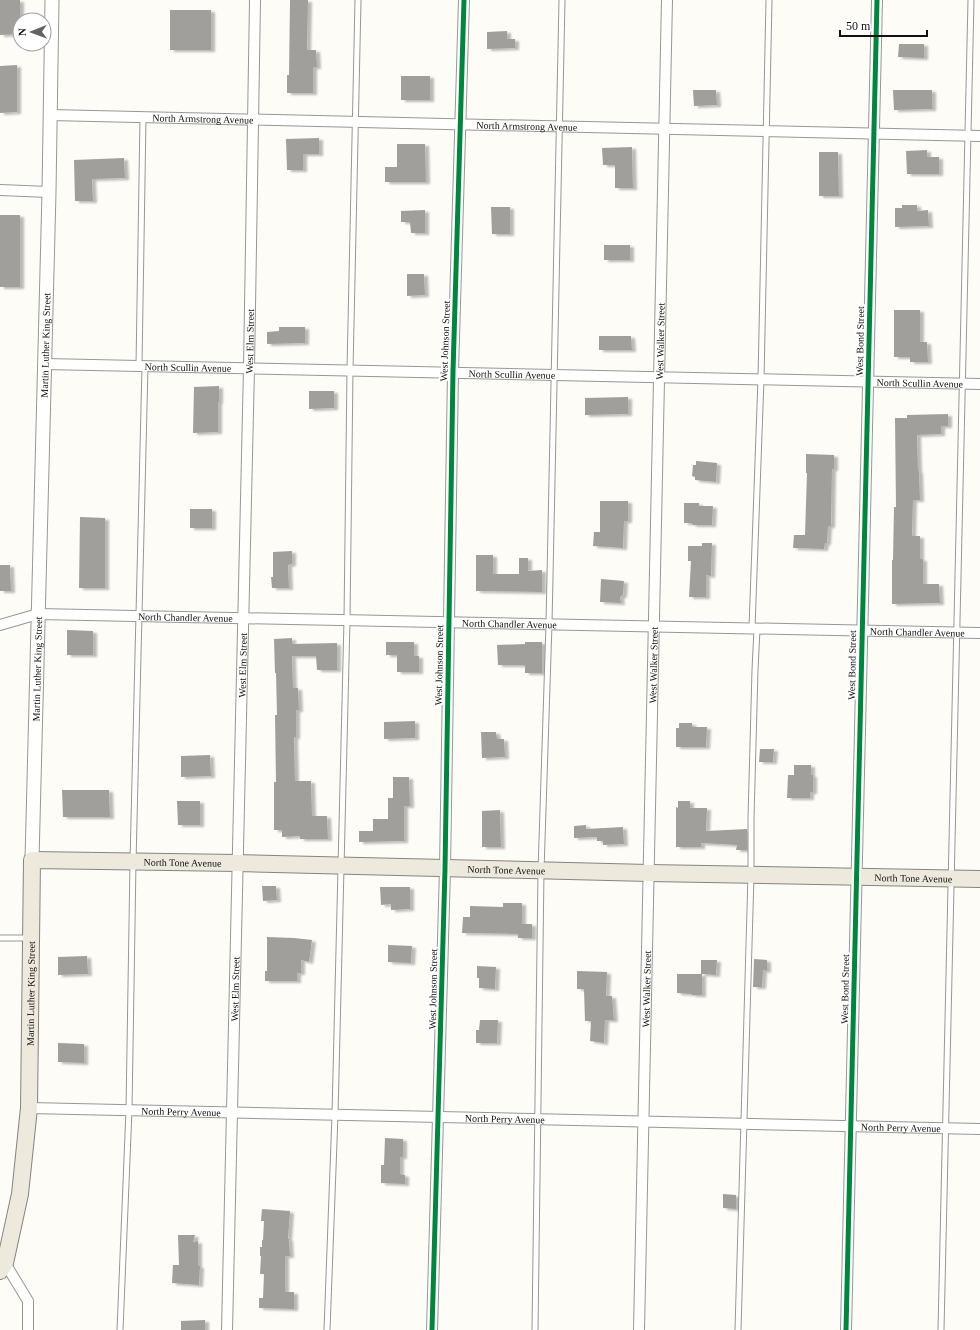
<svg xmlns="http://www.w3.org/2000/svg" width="980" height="1330" font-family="'Times New Roman',serif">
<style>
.building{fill:#a19f9c;filter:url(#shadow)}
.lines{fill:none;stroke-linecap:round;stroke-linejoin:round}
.service-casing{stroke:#979795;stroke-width:7}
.minor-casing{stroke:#979795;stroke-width:12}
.tertiary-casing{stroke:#979795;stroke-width:15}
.primary-casing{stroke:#858482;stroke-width:18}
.service{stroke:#fffffe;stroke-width:5}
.minor{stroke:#fffffe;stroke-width:10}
.tertiary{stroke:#fffffe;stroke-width:13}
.primary{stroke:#ede9dc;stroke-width:16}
.cycleway-casing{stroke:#fff;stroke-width:8}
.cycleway{stroke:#00873e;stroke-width:5}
.labels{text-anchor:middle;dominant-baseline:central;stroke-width:4;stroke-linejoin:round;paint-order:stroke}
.street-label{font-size:10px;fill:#111;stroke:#fff}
</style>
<defs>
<filter id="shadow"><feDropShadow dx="4" dy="2" stdDeviation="1" flood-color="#0004"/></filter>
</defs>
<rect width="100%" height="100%" fill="#fdfcf7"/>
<g class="building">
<path d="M0,0H20V34L0,35Z"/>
<path d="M290,0H308L307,50H316L317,67H313V93H287V75H289Z"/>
<rect x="170" y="10" width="41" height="40"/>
<path d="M507,31V39H515V48L487,49V32Z"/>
<path d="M899,44H924V58L898,57Z"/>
<path d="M17,65V112L0,113V66Z"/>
<rect x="401" y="76" width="29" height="24"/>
<path d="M693,90H716L717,105L694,106Z"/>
<path d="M893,90H932V109L894,110Z"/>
<path d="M319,138V154H303V170H287L286,139Z"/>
<path d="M397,144H425L426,182H385V167H397Z"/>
<path d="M632,147L633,188H615V165H603L602,148Z"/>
<path d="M927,150V157H939V174H907L906,151Z"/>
<path d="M819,152H838L839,196H819Z"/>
<path d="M124,158L125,178L92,179L93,201H75L74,160Z"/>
<path d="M902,205H917V211L928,210L929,226L895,227V208H902Z"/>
<path d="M491,207H510V234H492Z"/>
<path d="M425,210V233H411L410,222H401V211Z"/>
<rect x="0" y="215" width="20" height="72"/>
<rect x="604" y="245" width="26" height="15"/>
<path d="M407,274H424L425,295L407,296Z"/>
<path d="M894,310H920V342H927L928,362H910V357H894Z"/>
<path d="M279,327H305V343L267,344V332L279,331Z"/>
<path d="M599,336H631L632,350H599Z"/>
<path d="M219,386V402H218V432L193,433L194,387Z"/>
<path d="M309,391H334V408L309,409Z"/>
<path d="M628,397V414L585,415V398Z"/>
<path d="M948,414V426H941V434L917,435L918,471H919L920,500H913L912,536H920V559H923V584H939L940,603L892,604V560H893L894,507H896L895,418H907V415Z"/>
<path d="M806,454L834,455V469H832L831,526H828L827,543H825L824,549L793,548L794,535H805L807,473H806Z"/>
<path d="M696,461L717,463L716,482L695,480V477L692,476L693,465H696Z"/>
<path d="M600,501H628V521H624L623,548L593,546L594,532H600Z"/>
<path d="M684,503H699V506H713L712,525H693L691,523H684Z"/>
<rect x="190" y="509" width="22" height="19"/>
<path d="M80,517L105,518V588H79Z"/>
<path d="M702,543H712L711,576L706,575V597H689L691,561H688V546H702Z"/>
<path d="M292,551V564L288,565L289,588H272L271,577H273V552Z"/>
<path d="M476,555H493V574H519V558H528V571L542,570V592L476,591Z"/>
<path d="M0,565H10L11,591H0Z"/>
<path d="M601,579L624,581L623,595L620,597L621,603L600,602Z"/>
<path d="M67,630L93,631V655H67Z"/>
<path d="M292,638V644L337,643V670H317L316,656H292L293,688H298L299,710H296V737H294L295,781H311L312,816H327L328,839H300V836L282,837V830H274V782H276L275,715H277L276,673H275L274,639Z"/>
<path d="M386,642H414V656H419V672H397V655H386Z"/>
<path d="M525,642H542V673H525V665H498L497,645L525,644Z"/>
<path d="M415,721V738L384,739V722Z"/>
<path d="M679,723H692V727H707L706,747H676V728H679Z"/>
<path d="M481,732H496L497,739H504L505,757L482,758Z"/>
<path d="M760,749H774L773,762H759Z"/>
<path d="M210,755L211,776L181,777V756Z"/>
<path d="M794,765H811V775H813V792H810V798H787L788,775H794Z"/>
<path d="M393,777H409L410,806H404V841L359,842V831H373V819H388V798H393Z"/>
<path d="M62,790H109L110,817H63Z"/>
<path d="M177,801H200V825H178Z"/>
<path d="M678,801H690V808H707L706,831L747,829V850H736L737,845L701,843V847H676V807L678,808Z"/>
<path d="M500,810L501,847H482V811Z"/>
<path d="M586,825V829L623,827L624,844L603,845V841H597V837L574,838V826Z"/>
<path d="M262,886H276L277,900L263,901Z"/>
<path d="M380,887H410V909L391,910V904L381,905Z"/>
<path d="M503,903H522V924H532V938H518V934L462,933L463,917H470V906L503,907Z"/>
<path d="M267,937L294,938L312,940L309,962L301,960V973H297V981H265V971H267Z"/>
<path d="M388,945L412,946L411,963L388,962Z"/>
<path d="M87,956L88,974L58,975V957Z"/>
<path d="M754,959L767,960V971L763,970L762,987H753Z"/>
<path d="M701,960H717L716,975L702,974V995H692V994L677,993V974H701Z"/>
<path d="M477,966L496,967L495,989L479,988V978H477Z"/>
<path d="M577,971L607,972L606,996H612L614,1020H605L604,1043L590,1041L591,1021H585L584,989H577Z"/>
<path d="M480,1020H498L497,1043H476V1030H479Z"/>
<path d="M58,1043L84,1044V1063L58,1062Z"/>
<path d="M385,1138L403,1139V1157H400V1174L405,1175V1184L381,1183V1165H384Z"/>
<path d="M723,1194L736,1195V1209L723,1208Z"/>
<path d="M262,1209L290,1211L288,1239H289L290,1256H285V1292H294V1309L259,1308V1298H263L264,1274H260L261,1256H260V1247H262V1240H263L264,1221H261Z"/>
<path d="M178,1235H195L193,1242L198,1241V1266H200L199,1285L172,1283L173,1265H179Z"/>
<path d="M205,1320V1330H181V1321Z"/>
</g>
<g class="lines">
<g class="service-casing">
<g id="service">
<path d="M139,366L143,117"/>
<path d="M752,628L761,379L769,0"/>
<path d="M0,938H30"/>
<path d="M120,1330L129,1110L133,862L145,366"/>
<path d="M327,1330L335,1115L347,620L350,370L358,0"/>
<path d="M535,1330L541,871L549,624L562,0"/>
<path d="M738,1330L751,875V818L755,670L757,629"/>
<path d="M941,1330L971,0"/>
</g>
</g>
<g class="minor-casing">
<g id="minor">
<path id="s1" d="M50,115L980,136"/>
<path d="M0,190L49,192"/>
<path id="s2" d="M45,364L980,384"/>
<path id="s3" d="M0,625L38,614L980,633"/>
<path id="s4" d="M29,1108L980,1129"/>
<path d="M5,1263L28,1301V1330"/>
<path id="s5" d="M227,1330L249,368L255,0"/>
<path d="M432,1330L445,869L453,372L464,0"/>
<path id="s6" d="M639,1330L667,0"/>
<path d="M846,1330L877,0"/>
</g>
</g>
<g class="tertiary-casing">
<g id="tertiary">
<path id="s7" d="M32,860L49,192L52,0"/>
</g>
</g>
<g class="primary-casing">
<g id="primary">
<path id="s8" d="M0,1271L5,1263L20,1194L29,1108L32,860L237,863L649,873L980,879"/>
</g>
</g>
<use href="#service" class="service"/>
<use href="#minor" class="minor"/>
<use href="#tertiary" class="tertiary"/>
<use href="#primary" class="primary"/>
<g class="cycleway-casing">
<g id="cycleway">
<path d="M432,1330L445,869L453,372L464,0"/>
<path d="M846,1330L877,0"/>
</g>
</g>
<use href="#cycleway" class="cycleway"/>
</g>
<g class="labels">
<g class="street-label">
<text stroke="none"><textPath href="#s1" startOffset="153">North Armstrong Avenue</textPath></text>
<text stroke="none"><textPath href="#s1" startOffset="477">North Armstrong Avenue</textPath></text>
<text stroke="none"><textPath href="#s5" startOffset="989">West Elm Street</textPath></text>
<text transform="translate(445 341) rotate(-88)">West Johnson Street</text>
<text stroke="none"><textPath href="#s6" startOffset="989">West Walker Street</textPath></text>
<text transform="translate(860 341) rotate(-89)">West Bond Street</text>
<text stroke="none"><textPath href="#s7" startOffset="515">Martin Luther King Street</textPath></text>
<text stroke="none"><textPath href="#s2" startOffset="143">North Scullin Avenue</textPath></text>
<text stroke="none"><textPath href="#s2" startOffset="467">North Scullin Avenue</textPath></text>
<text stroke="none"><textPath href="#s2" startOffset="875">North Scullin Avenue</textPath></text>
<text stroke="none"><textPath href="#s3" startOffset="187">North Chandler Avenue</textPath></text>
<text stroke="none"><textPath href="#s3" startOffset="511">North Chandler Avenue</textPath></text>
<text stroke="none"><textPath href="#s3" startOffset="919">North Chandler Avenue</textPath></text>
<text stroke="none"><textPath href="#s5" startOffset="665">West Elm Street</textPath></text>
<text transform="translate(439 665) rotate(-89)">West Johnson Street</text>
<text stroke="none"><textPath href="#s6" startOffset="665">West Walker Street</textPath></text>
<text transform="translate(852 665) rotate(-89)">West Bond Street</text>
<text stroke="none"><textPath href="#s7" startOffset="191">Martin Luther King Street</textPath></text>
<text stroke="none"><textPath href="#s8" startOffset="565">North Tone Avenue</textPath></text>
<text stroke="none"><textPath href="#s8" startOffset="889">North Tone Avenue</textPath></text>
<text stroke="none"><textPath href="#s8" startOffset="1296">North Tone Avenue</textPath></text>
<text stroke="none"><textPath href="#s5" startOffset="341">West Elm Street</textPath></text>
<text transform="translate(433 989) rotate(-89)">West Johnson Street</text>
<text stroke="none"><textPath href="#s6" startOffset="341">West Walker Street</textPath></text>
<text transform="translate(845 989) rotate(-89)">West Bond Street</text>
<text stroke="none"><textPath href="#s8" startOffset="281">Martin Luther King Street</textPath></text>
<text stroke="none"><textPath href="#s4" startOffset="152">North Perry Avenue</textPath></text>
<text stroke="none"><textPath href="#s4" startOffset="476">North Perry Avenue</textPath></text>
<text stroke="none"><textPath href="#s4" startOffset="872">North Perry Avenue</textPath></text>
</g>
</g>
<g transform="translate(32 32) rotate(269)"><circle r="19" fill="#ffffff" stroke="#a0a0a0"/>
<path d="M0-3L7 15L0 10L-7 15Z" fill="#646362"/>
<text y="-6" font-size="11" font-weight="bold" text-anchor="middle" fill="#111111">N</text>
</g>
<path d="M840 30v6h87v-6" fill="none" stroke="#111111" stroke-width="2"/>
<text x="846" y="30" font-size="12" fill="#111111" stroke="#ffffff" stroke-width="3" paint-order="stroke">50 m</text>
</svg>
